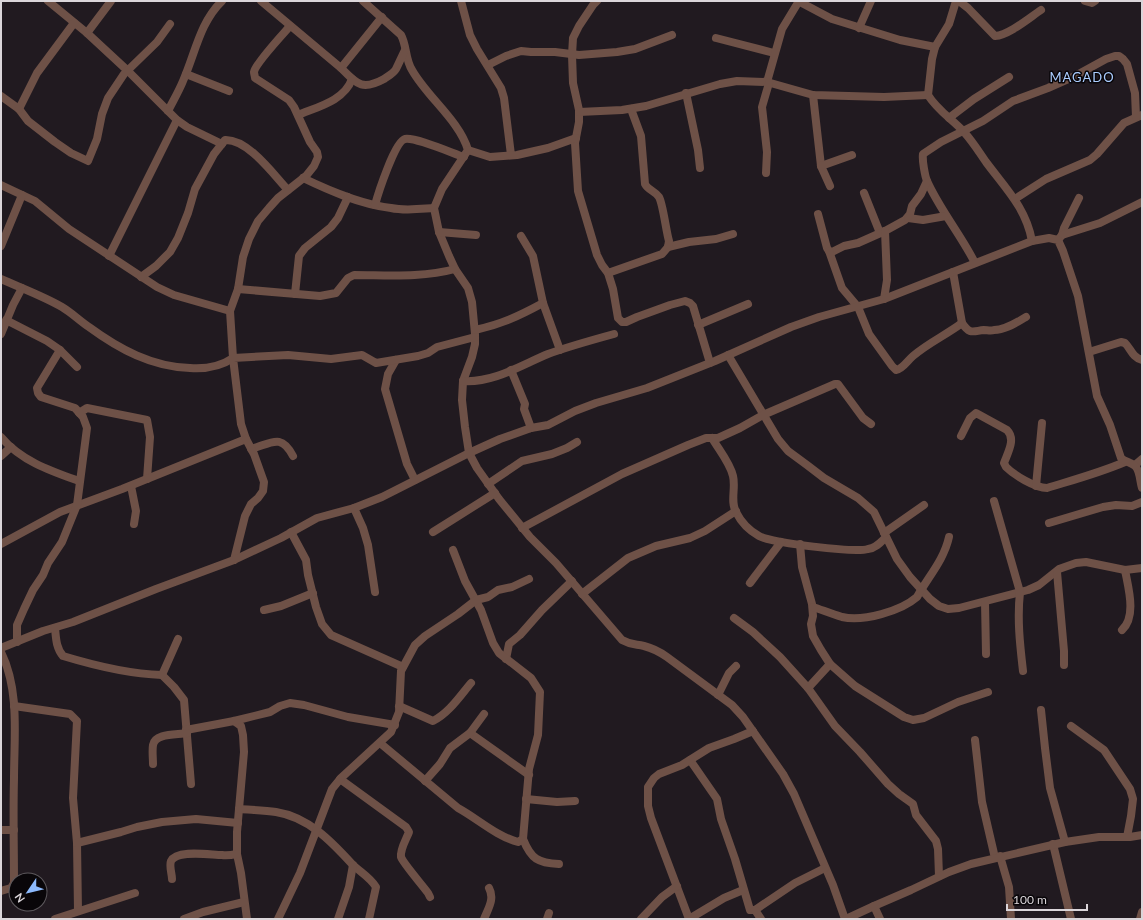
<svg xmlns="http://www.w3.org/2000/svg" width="1143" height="920" font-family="Lato,sans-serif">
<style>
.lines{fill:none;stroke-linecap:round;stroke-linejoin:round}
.minor{stroke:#6e5147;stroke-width:8}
.labels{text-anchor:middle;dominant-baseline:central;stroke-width:3;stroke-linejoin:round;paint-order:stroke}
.quarter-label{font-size:13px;letter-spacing:1px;fill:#abcdff;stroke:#090609}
</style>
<rect width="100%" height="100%" fill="#211a20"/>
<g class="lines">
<g class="minor">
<path d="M48,1L87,33L128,71L177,120L187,127L222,144"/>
<path d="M261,1L341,68L382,17"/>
<path d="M363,1L401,35C407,46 405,59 412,70C427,97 459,120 468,150L442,189L434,208L439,232L449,256L455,269L468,288L472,302L475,334V344L472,357L463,381L462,400L465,427L469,453L477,468L499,499L530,537L556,563L622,640C631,645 634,644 644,646C652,648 660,652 667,657L732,705L743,717L783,774L794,794L833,885L845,919"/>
<path d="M461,1L470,35L477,49L501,88L504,98L511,155"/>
<path d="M597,1L593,5L579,26L573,38L572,55L573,83L579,110V122L575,143L578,191L597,255L602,265L608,273L613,289L618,318L622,322H626L637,317L670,305L685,301L690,303L693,306L710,363"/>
<path d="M798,1L832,19L900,40L935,47"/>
<path d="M956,1L949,24L935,47L932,59L928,95C937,110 953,120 964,132C973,142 979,152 986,162C1006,189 1026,208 1032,241"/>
<path d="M959,1L968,8L995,36C1009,35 1029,18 1041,10"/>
<path d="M1085,1L1092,3L1095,1"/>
<path d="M859,28L871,1"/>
<path d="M87,33L111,1"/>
<path d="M716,38L774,53"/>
<path d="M488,65L506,56L521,51L531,52H555L579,55L617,52L635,49L672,35"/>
<path d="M341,68C357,84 362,91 384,79C388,76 393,74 396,69C399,63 402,56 405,50"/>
<path d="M186,74L229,91"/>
<path d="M767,82L782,29L799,1"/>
<path d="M686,93L698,150L700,168"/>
<path d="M813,95L821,166"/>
<path d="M1,96L19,109L28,121L55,142L71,153L88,161L97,139L102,114L108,98L124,74L157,42L170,24"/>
<path d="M19,109L37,73L74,23"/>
<path d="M168,111C173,101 179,91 183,81C195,54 200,22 222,1"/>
<path d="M579,112L622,110L646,106L720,84L737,81L767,82L813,95L884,97L928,95"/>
<path d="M298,115C317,107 344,101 352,79"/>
<path d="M949,118L974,99L1009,77"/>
<path d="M468,150L490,157L517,155L548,148L576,138"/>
<path d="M766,173L767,152L762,107L769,83"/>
<path d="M303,178C330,191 360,204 391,208C405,211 419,209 434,208"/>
<path d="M927,181C940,210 961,235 975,263"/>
<path d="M1,185L35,201L69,229L157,287L174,295L230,311"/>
<path d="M830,186L821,166L852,155"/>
<path d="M864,193L880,233"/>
<path d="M1015,199L1046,179L1090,160L1097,154L1124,123L1142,115"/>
<path d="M375,205C378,194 395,141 405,139C415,137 452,153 464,157"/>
<path d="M818,214L827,248L829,251L832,252L844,246L858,243L885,231L905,220L910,214L912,206L921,194L927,181C925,176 922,160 923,154L941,142L983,121L1013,101L1048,88L1075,76L1106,59L1115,56H1119L1123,59L1127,64L1135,93L1136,117"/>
<path d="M908,218L923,220L946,216"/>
<path d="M439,232L476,235"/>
<path d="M1062,235L1064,228L1079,198"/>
<path d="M521,236L533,256L543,303L560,350"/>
<path d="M1058,240L1062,235L1100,223L1142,202"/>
<path d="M1,246L22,195"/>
<path d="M668,247L689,242L716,239L733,234"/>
<path d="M829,251L842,288L858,307L869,334L892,366L896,370C903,369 907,361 913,356C928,343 946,335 962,323"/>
<path d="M109,256L177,120"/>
<path d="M953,272L962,323C970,335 973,331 984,330C987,330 991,331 994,330C1006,330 1017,322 1026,317"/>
<path d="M608,273L662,254L668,247L669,241C666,231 663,204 659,197C655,191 648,190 645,184L641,136L631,109"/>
<path d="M141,277L156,266L170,252L178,238L188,213L195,189L214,154L225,140C248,139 273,174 288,190"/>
<path d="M1,279C21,288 43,296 62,307C72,313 80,321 89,327C119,349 152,367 190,368C205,369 220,367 233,358L230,311L238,289L243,257L249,239L258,221L269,208L278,198L306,176L314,166L318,157L317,152L310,142L294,107L289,100L255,78C255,76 254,74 254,72C255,64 283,34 290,26"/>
<path d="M238,289L320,296L336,293L348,278L354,275C387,275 422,278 455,269"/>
<path d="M295,294L299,256L305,248L331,227L338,218L348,197"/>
<path d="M884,299L887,280L885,231"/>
<path d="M6,320L47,341L60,350L77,367"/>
<path d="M698,325L748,304"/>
<path d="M475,330C502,324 519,316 543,303"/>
<path d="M1,334L13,305L22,288"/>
<path d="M1089,352L1121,342L1125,343C1131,349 1132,357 1142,360"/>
<path d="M728,355L778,439L788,451L807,465L824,478L858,498L874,512L897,559L910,577L930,599L939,606L948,609L959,608L1028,590L1039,585L1059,569L1076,563L1086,562L1125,570L1142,568"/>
<path d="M396,360L388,374L385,389L407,464L415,480"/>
<path d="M511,370L525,404L524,409L531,428"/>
<path d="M463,381C494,383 521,365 548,354C570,346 592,340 614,334"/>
<path d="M79,413L87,408L147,420L150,437L147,479"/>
<path d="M961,436L970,418L976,413L1007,430C1016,439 1008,452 1004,463L1006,467C1014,475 1035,488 1047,488C1073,480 1099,473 1125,462"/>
<path d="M1,437C21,461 51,471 79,481"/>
<path d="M712,438C719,450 730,463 733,476C736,488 730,501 736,512C741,522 750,531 759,536C772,543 855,553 868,549C876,548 881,542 886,537"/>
<path d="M251,449C272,443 281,433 293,456"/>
<path d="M1,456L11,447"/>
<path d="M1135,465L1142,459"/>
<path d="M488,484L522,461L552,454L567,448L577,442"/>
<path d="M131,486L136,511L134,524"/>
<path d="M1036,486L1042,423"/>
<path d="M994,501L1020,592C1017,619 1020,645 1023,671"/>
<path d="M354,508L363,528L368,545L375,592"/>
<path d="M1049,523L1103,507L1116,505L1132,506L1142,502"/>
<path d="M522,528L622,474L688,445L706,438H718L740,428L763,415L835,384H838L863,418L871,424"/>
<path d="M291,532L306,560L308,575L316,607L322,624L331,635L403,667"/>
<path d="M433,532L495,493"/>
<path d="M884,533L924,505"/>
<path d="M1,544L60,512L122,489L246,439L241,424L233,358L288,355L331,359L362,355L376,363L418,356L428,353L437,347L475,337"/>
<path d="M800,544L802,567L812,604L813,616L811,624L813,636L821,650L830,664L855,686L904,717L913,720L924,718L958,702L988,692"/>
<path d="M234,560L245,516L251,504L258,498L263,491L264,482L254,454L246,439"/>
<path d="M1057,572L1064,651V665"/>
<path d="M750,583L781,542"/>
<path d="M582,594L628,558L656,546L690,538L705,531L736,511"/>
<path d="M985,602L986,654"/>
<path d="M813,607C822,610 832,614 842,617C863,622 901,611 917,597C928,577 944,560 949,537"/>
<path d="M264,610L281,606L313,593"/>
<path d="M734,618L753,632L780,657L808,688L835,726L860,752L888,784L899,794L913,804L916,815L936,841L938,849L939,876"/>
<path d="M55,628C56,638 56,648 63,656C96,666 128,674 162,675L174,687L184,700L191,784"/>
<path d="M1122,630C1137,616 1128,587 1125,570"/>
<path d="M17,642V625L24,609L33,590L43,575L48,563L62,542L77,505L87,428L83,417L75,408L41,397L38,393L37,388L60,350"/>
<path d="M1,648L43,631L73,622L156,589L234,560L281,538L317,518L354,508L382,497L469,453L500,439L531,428L548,425L575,411L596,403L647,388L715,361L791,327L819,317L884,299L1032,241L1049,238L1058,240L1063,251L1078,296L1097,396L1110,425L1121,458C1125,462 1131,462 1135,466C1140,470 1140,482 1142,488"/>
<path d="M1,652C20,691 14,736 14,779C13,814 14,848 14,883L11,888L1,891"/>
<path d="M506,659L509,644L520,635L542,610L572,581"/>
<path d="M162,675L178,639"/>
<path d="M808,688L830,664"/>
<path d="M718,695L729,673L736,666"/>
<path d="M14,706L70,714L77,721L73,798L77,843L78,911"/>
<path d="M399,706L433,721C449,713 460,696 471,683"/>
<path d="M1041,710L1045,748L1050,788L1065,842"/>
<path d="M234,721L241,726L243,735L244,752L237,832V854L241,873L247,919"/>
<path d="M1071,726L1104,750L1130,789L1133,799L1131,816L1127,837"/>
<path d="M186,730L234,721L270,712L280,706L290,703L304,705L348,717L395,725"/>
<path d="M470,733L529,775"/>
<path d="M975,740L982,802L995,858"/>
<path d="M380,743L458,808C478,819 496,836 518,842L523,839L529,769L538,735L540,692L531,678L499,653L493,643L481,610L465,581L453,550"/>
<path d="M690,760L717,799L721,819L735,859L750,910H755L795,883L825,868"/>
<path d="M153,764C153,758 152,751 153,745C155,733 177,735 187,733"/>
<path d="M340,779L406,827L409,832C406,840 400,849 401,857C403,863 423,886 428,893L430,897"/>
<path d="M425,781L440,764L450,748L470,733L484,714"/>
<path d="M526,799L557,802L575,801"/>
<path d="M239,809C251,810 264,810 276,812C308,817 331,841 352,864C360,872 370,877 376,887L369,919"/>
<path d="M1,830H14"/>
<path d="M523,839C531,859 538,863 559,864"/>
<path d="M77,843L121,832L137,827L162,822L196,819L238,823"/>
<path d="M1053,844L1071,919"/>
<path d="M1000,856L1009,887L1011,919"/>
<path d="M172,879C172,874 169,866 171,861C177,849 211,855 222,855C227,856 232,855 237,854"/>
<path d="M743,890L724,898L689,919L651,818L648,806V787L654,778L659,774L682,765L709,748L734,739L753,731"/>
<path d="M874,906L880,919"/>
<path d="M755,910L761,919"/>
<path d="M55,919L135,893"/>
<path d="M184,919L203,912L244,902"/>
<path d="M278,919L300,873L332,789L341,778L391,732L399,712L401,671L415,645L425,636L458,614L476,600L488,597L498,590L512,587L529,579"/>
<path d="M338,919L349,887L353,865"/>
<path d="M484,919C488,909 495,899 489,888"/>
<path d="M547,919L549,913"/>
<path d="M641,919L662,897L677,886"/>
<path d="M846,919L874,906L911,890L949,872L971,864L1065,842L1099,837H1130L1142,835"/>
<path d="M1140,919L1142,912"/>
</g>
</g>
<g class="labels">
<g class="quarter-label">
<text x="1082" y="77">MAGADO</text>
</g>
</g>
<rect width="1143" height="920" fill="none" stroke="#dbd6da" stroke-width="4"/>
<g transform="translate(28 892) rotate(235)"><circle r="19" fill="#090609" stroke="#5d595d"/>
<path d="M0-3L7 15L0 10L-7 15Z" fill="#8cb9fc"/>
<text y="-6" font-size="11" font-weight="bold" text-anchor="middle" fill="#dbd6da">N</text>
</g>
<path d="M1007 904v6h80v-6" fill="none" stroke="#dbd6da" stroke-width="2"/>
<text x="1013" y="904" font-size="12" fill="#dbd6da" stroke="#090609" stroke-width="3" paint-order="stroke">100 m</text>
</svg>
